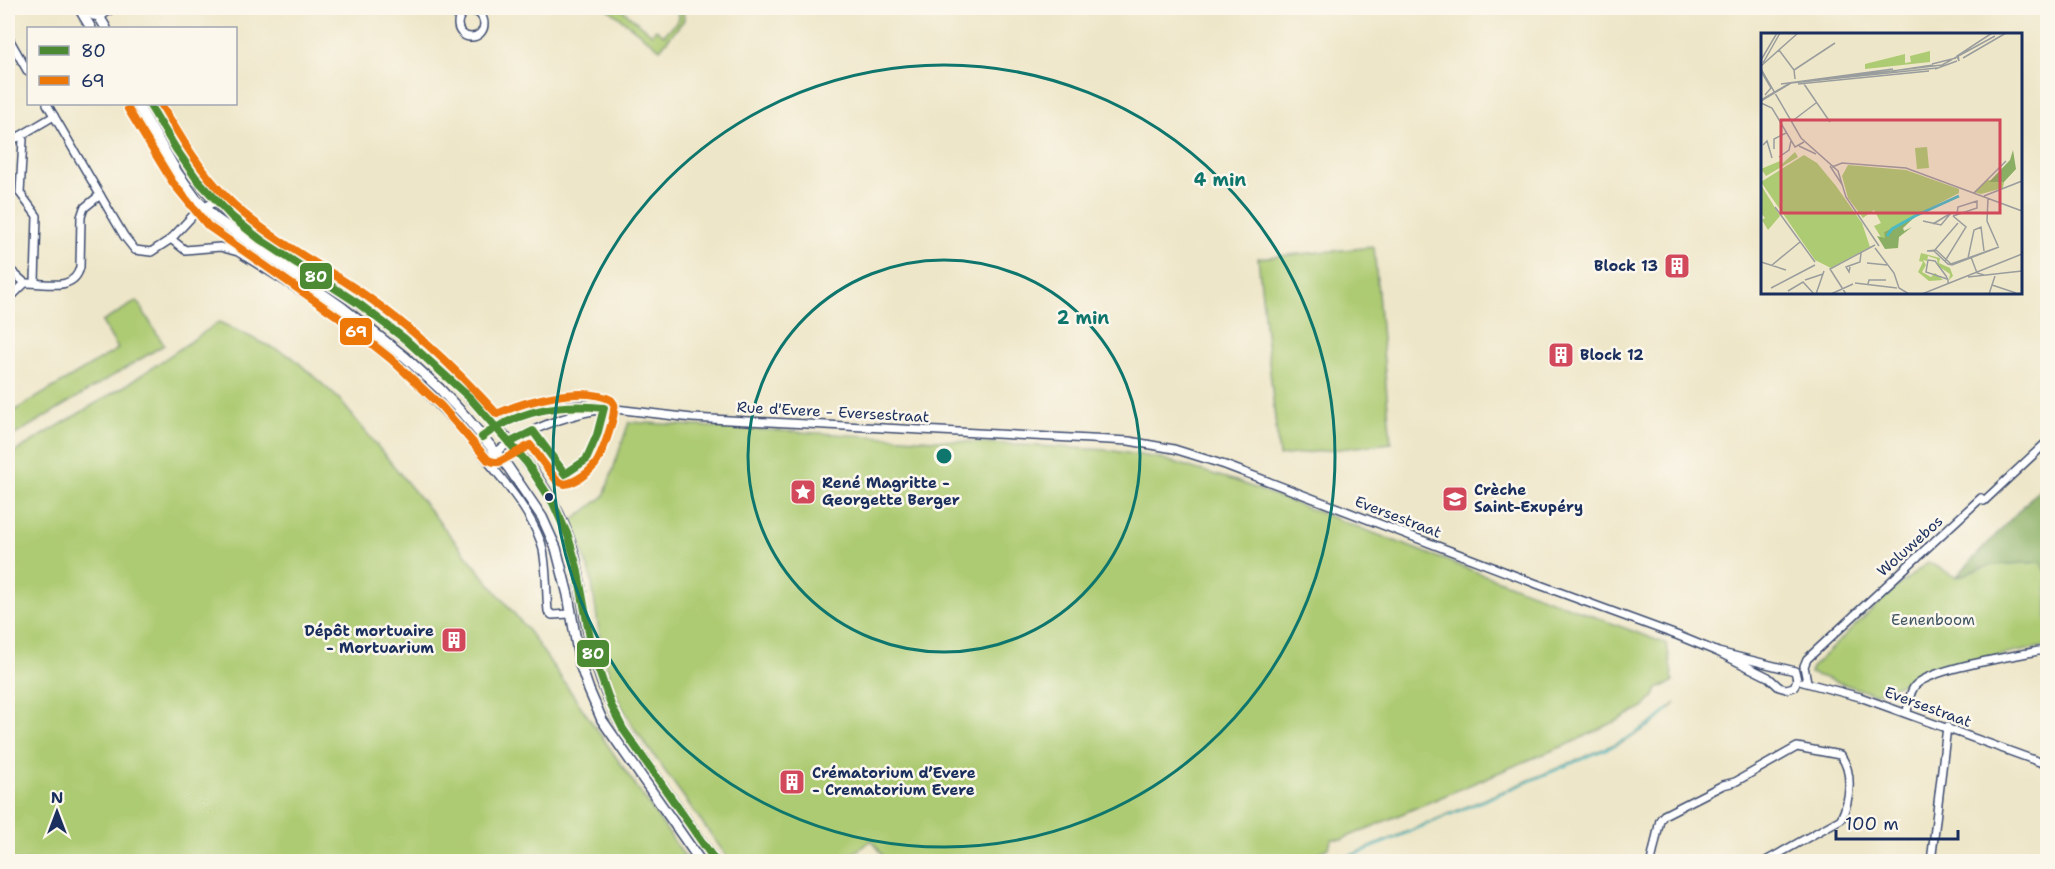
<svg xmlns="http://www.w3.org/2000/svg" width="2055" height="869" font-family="'Shantell Sans',sans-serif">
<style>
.green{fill:#adcb72;stroke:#647d68;stroke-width:1.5}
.forest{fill:#8aaf64;stroke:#526f61;stroke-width:1.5}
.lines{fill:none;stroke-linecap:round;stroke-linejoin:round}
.stream{stroke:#4bbac2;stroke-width:2}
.street-casing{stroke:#3b4a6e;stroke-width:10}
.secondary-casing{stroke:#3b4a6e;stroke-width:12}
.street{stroke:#fff;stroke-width:7}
.secondary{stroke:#fff;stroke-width:9}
.bus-1-casing{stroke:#fbf7ec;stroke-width:12}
.bus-2-casing{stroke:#fbf7ec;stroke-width:12}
.bus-1{stroke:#4c8b33;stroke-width:8}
.bus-2{stroke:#ed7807;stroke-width:8}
.ring{fill:none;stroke:#0f766e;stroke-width:3}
.bus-dot{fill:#1b2f5e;stroke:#fbf7ec;stroke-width:2}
.labels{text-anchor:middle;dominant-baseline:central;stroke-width:5;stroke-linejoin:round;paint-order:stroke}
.poi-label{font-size:15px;font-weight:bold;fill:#1b2f5e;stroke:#fbf7ec;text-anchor:start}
.street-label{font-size:15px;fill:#1b2f5e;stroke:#fbf7ec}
.park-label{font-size:15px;fill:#405663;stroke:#fbf7ec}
.inset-river{fill:none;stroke:#4bbac2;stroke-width:3}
.inset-road{fill:none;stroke:#9a9d9e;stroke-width:1.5}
.view{fill:#d1495b;fill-opacity:0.15;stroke:#d1495b;stroke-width:3}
.inset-edge{fill:none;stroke:#1b2f5e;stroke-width:3}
.centre{fill:#0f766e;stroke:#fbf7ec;stroke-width:3}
.ring-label{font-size:18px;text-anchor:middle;font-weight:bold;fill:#0f766e;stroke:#fbf7ec;stroke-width:5;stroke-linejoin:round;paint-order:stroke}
.line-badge{stroke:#fbf7ec;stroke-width:2}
.badge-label{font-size:16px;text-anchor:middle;font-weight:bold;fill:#fff}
</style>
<rect width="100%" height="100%" fill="#fbf7ec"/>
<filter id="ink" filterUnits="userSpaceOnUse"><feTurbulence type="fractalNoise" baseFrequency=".0167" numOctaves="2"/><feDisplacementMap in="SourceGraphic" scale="12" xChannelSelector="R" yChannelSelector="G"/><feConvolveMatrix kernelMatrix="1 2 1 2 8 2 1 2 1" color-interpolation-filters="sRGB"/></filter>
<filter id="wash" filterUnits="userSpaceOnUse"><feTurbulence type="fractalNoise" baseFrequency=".008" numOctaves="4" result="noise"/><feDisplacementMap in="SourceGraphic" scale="24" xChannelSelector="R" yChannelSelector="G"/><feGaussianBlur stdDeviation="1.35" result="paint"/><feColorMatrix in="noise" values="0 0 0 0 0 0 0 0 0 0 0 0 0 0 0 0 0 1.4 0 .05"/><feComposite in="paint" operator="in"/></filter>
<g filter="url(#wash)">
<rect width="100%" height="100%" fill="#eee6c8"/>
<g class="green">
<path d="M607,8H620L652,34L656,29L664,35L679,19L678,8H683L684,20L660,49Z"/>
<path d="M1374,247L1391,443L1279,456L1258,258Z"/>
<path d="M137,301L164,345L8,439V402L14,411L118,349L102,322Z"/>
<path d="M219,322L292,357L339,399L530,633L688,861H8V456L128,384Z"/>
<path d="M629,422L1108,450L1159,458L1236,481L1667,644L1673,682L1657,689L1654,696L1643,708L1569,744L1521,763L1343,839H1332L1328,848L1302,861L887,862L872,840L843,861H730L636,731L614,692L601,645L591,577L572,521L604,496Z"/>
<path d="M1928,562L1956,577L1992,565L2040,562L2047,573V646L1948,666L1874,694L1810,673L1813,666L1885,597Z"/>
<path d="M1676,703L1653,724L1623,742L1359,853L1332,861L1359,852L1622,741L1652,723Z"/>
</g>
<path class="forest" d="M2047,481V573L2040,562L1992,565L1956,577Z"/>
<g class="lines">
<path class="stream" d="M1333,862L1359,853L1613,746L1652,724L1669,709"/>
</g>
</g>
<g filter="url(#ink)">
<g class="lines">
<g class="street-casing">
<g id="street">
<path d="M86,8L93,16L100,17"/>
<circle cx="471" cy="24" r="13"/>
<path d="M100,17L113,8"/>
<path d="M8,37L28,72"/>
<path d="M47,104L124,236L135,250L151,252L171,239L198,210L217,201"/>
<path d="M20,136L23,140L20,193L37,216L35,282"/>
<path d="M8,143L54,116"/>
<path d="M171,239L185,250L220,247L238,252C288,283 340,315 384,353C421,386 455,421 486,459C507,485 529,510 541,542C547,559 546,592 548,611L552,615L570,614"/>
<path d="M8,268L25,283"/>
<path d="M8,300L25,283C44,282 74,293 80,267L81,217L84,208L100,195"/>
<path d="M482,437C508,416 541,406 573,404L692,418L1129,441L1174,449L1225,465L1537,584L1679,636L1718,652L1768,677L1779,687L1786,689L1794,687L1797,680L1795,671L1718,652"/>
<path d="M486,459C519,434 558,417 598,410"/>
<path d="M1803,682L1860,697L2048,765"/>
<path d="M1807,682L1804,666L1807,659L1981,498L1984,501L2048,441"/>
<path d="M1907,713C1908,705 1909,694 1914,687C1927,668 2022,655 2048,649"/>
<path d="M1651,862L1660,820L1664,815L1723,785L1735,782L1797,747L1840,755C1854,772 1850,800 1841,819L1764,862"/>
<path d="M1931,862L1947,727"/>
</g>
</g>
<g class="secondary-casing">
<g id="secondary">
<path d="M79,8L91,28"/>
<path d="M94,8L106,28"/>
<path d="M137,104L178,174L196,199L215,218L343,308L405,357L440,389L466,417L508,467L542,517L556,548L568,595L580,664L589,690L602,720L701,862"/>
<path d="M149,104C172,144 196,185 232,217C268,249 319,276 359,304C422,348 480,403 527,463C546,488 563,517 572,547C581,573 581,600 587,627C594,664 605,697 623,729L716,862"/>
</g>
</g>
<use href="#street" class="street"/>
<use href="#secondary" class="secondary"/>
<g class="bus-1-casing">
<g id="bus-1">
<path d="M149,104L176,149L196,178L232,217L261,240L359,304L405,339L470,398L527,463L553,503L568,536L577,567L593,654L611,705L623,729L716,862"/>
<path d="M482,437C520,410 559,403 604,408L597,435L586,460L565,474L533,431L509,443"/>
</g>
</g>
<g class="bus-2-casing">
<path id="bus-2" d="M128,109L173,183L208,226L337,316L391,359L441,406L488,460L494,462H499L530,445L557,481L565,484C574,483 587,474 593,467C601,460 614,420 614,409C615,404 614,404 611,400C583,385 525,401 497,414C457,370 414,329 365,295C319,263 266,238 226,197C199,170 180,136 161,104"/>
</g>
<use href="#bus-1" class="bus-1"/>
<use href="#bus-2" class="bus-2"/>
</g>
</g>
<g class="ring">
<circle cx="944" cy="456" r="196"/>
<circle cx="944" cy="456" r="391"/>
</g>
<defs>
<g id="building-square" transform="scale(1.35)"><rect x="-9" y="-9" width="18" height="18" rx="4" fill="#d1495b" stroke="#fbf7ec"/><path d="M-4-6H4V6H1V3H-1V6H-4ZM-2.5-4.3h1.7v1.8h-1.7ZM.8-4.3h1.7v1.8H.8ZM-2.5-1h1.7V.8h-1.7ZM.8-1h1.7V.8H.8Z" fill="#fff"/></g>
<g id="sight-square" transform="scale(1.35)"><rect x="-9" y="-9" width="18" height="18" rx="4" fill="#d1495b" stroke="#fbf7ec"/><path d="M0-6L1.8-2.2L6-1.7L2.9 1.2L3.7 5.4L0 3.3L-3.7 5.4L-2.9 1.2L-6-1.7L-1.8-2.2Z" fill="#fff"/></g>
<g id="school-square" transform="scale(1.35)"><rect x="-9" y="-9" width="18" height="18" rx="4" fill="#d1495b" stroke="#fbf7ec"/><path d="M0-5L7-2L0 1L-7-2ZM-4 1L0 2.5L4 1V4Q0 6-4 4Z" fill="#fff"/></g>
</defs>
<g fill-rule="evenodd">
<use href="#building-square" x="1677" y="266"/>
<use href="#building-square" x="1561" y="355"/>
<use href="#sight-square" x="803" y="492"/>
<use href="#school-square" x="1455" y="499"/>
<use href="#building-square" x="454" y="640"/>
<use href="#building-square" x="792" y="782"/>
</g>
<circle class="bus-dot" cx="549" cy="497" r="5"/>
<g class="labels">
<g class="poi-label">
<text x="1658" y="266" text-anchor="end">Block 13</text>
<text x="1580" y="355">Block 12</text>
<text x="822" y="483">René Magritte -<tspan x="822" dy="17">Georgette Berger</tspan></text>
<text x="1474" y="490">Crèche<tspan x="1474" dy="17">Saint-Exupéry</tspan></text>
<text x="434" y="631" text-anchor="end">Dépôt mortuaire<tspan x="434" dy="17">- Mortuarium</tspan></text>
<text x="812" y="773">Crématorium d’Evere<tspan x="812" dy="17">- Crematorium Evere</tspan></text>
</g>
<g class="street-label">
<text transform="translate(833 412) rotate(3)">Rue d'Evere - Eversestraat</text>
<text transform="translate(1398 517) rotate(21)">Eversestraat</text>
<text transform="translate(1910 546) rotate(-42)">Woluwebos</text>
<text transform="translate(1928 707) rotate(20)">Eversestraat</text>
</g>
<g class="park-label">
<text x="1933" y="620">Eenenboom</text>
</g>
</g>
<g transform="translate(1761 33)">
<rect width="261" height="261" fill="#eee6c8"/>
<path d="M169,18V29L104,36V31L144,21V30L150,29L149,23ZM166,114L168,135L156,136L154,115ZM34,119L37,124L5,143L0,136L19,128L21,131ZM43,122L56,130L75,153L101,190L109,214L70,235L54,227L0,149ZM87,132L145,137L198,156V160L123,199L125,205L121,206L113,193L120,190L113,177L102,185L87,165L81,143ZM226,147L243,149L242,155L220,161L213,159ZM0,152L19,183L7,197L1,187L4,185L0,180ZM160,220L179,225L178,230L189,235L192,243L188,247L189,241L177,233L176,226L167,223L166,228L162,227L165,232L161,239L170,244L174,240L182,247L168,248L157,239L162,229L158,228Z" fill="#adcb72"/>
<path d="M252,117L255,136L243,149H228L249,127ZM157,181L142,195L143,198L151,194L138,204L137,215L124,216L116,203L124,205L123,199Z" fill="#8aaf64"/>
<path class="inset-river" d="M154,183L198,163M126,203L131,196L154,183"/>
<path class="inset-road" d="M18,17L33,37L34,46M197,22L198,28L196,23L231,0M202,25L245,0M0,27L16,0M2,30L19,0M171,31L195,25M0,33L37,0M0,36L40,105L77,138L85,164L118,213M174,36L196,28M33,37L74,10M0,38L10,55L4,62M132,38L172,32M20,51L132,36M37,51L168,38M43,51L69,89M0,67L29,50L181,32L234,3M0,68L30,50L176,35M0,70L11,75L34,114L43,109M30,89L55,70M2,112L6,108L11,125M38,113L55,121M13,116V106L25,100M18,124L28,117L30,108M69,133L82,153M71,134L81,130L145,135L261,178M213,160L245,128M223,163L261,148M227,165L226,188L237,213M14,174L54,229M192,183L216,175V168L197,174L196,181M162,188L180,192L190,180M172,191L190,180M238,214L191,232L187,231L173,218H166L175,217L190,231ZM114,215L133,240L138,255L148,261M173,218L197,190M210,224L216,240L223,242M207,225L213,197L220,194L223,218M184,228L205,194L192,183M0,229L25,237M106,230L126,232M11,232L39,209M89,234L88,239L85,234L99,229L100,220M207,244L261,238M186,246L165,239L167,227L174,228L185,243L187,247V251M44,247L62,241M94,250L136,255M107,251L108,247H125M231,252L255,260M10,255L54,232M27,258L42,249L53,261M55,261L63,238M70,261L92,251M85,261L69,236L114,212M161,261L261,221M228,261L234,243"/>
<path class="view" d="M20,87H239V180H20Z"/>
<rect width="261" height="261" class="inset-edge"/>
</g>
<circle cx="944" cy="456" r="9" class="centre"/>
<g class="ring-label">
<text x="1220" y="186">4 min</text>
<text x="1083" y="324">2 min</text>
</g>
<g class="line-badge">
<rect x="299" y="262" width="34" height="28" rx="6" fill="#4c8b33"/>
<rect x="339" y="317" width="34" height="29" rx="6" fill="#ed7807"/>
<rect x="576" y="639" width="34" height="29" rx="6" fill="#4c8b33"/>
</g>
<g class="badge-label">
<text x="316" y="282">80</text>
<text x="356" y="337">69</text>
<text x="593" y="659">80</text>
</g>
<rect width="2055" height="869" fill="none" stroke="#fbf7ec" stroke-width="30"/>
<rect x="27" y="27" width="210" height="78" fill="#fbf7ec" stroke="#a1a7b3" stroke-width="1.5"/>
<rect x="39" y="46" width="30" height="9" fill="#4c8b33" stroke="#a1a7b3" stroke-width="1.5"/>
<text x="81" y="57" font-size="18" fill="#1b2f5e">80</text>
<rect x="39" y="76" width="30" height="9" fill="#ed7807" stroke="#a1a7b3" stroke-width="1.5"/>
<text x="81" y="87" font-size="18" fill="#1b2f5e">69</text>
<g transform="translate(57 812)" stroke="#fbf7ec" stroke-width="4.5" paint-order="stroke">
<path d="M0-4.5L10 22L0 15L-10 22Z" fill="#1b2f5e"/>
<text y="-9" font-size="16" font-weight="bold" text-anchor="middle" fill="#1b2f5e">N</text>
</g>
<path d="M1836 830v9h122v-9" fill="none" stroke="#1b2f5e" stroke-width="3"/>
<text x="1845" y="830" font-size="18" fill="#1b2f5e" stroke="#fbf7ec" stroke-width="4.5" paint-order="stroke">100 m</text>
</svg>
